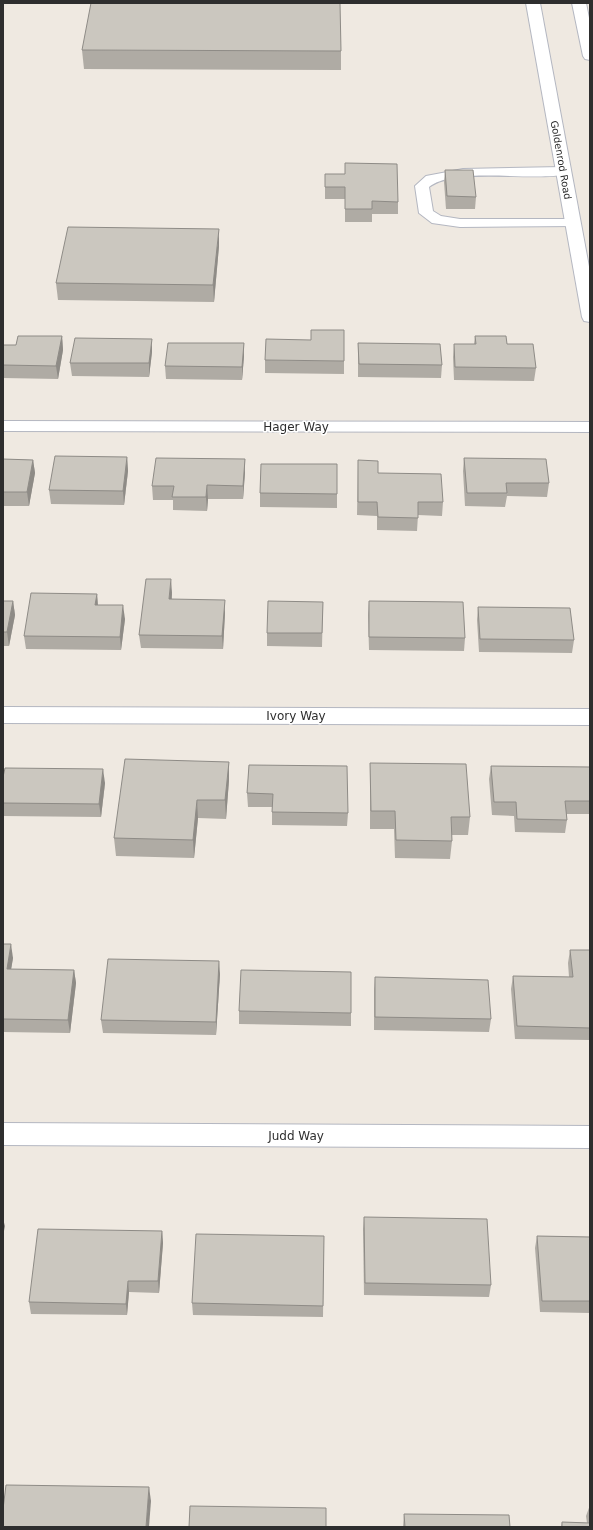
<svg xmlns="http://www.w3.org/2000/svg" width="593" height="1530" font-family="'DejaVu Sans',sans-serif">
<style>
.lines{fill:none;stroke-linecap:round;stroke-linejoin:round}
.service-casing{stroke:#b4b7c1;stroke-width:2}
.minor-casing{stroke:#b4b7c1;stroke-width:2}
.secondary-casing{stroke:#b4b7c1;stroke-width:2}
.service{fill:#fff;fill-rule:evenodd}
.minor{fill:#fff;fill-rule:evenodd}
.secondary{fill:#fff;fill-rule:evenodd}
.wall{fill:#afaba4}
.shaded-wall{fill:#8e8b86}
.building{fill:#cbc7bf;stroke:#8e8b86}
.labels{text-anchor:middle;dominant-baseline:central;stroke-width:3;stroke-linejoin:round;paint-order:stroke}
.far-street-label{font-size:10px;fill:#2e2e2e;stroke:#fff}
.street-label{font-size:12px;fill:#2e2e2e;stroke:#fff}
</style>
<rect width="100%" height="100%" fill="#efe9e1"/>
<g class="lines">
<g class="service-casing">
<path id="service" d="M563,167L568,168L570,171L568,174C533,182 456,166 429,187L433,211L441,216L460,219H573L578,220L580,223L578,226L460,227L432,223L419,213L415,186L426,176L463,169Z"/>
</g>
<g class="minor-casing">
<g id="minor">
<path d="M3,421L590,422V432L3,431Z"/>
<path d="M3,707L590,709V725L3,723Z"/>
<path d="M3,1123L590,1126V1148L3,1145Z"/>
</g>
</g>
<g class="secondary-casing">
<g id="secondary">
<path d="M526,3H540L590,272V322L584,321L582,317Z"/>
<path d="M572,3H586L590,23V60L585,59L583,56Z"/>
</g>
</g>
<use href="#service" class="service"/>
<use href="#minor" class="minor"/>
<use href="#secondary" class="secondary"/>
</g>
<g class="wall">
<path d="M82,50L341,51V70L84,69Z"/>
<path d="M445,170L476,197L475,209H446L444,182Z"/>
<path d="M325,174L398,202V214H372V222H345V199H325Z"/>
<path d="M219,246L214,302L58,300L56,283Z"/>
<path d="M62,336L63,350L58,379L3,378V345H16Z"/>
<path d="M475,336L507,344L536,368L534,381L454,380L453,357L454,344H474Z"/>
<path d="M244,343V356L242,380L166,379L165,366Z"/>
<path d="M358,343L442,365L441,378L358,377Z"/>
<path d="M152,352L149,377L72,376L70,363Z"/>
<path d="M265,360L344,361V374L265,373Z"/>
<path d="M127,457L128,471L124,505L51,504L49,490Z"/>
<path d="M464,458L549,483L547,497L507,496L505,507L465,506L463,471Z"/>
<path d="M3,459L33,460L35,473L29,506H3Z"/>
<path d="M245,459V472L243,499H208L207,511L173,510V500H153L152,486Z"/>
<path d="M358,460L378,473L443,502L442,516L418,515L417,531L377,530V516L357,515Z"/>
<path d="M337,464V508L260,507V493Z"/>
<path d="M172,593V599L225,613L223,649L141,648L139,635Z"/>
<path d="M97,594L98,605L125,619L121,650L26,649L24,636Z"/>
<path d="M3,601H13L15,615L9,646H3Z"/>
<path d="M369,601L465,638L464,651L369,650L368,615Z"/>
<path d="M323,602L322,647L267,646V633Z"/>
<path d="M478,607L574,640L572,653L479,652L477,620Z"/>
<path d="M229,762V780L226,819L198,818L194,858L116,856L114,838Z"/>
<path d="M370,763L470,817L468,835H452V841L450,859L395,858L394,829H370Z"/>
<path d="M249,765L348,813L347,826L272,825V807H248L247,793Z"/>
<path d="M491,766L590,767V814H567V820L565,833L515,832L514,816L492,815L489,779Z"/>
<path d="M3,777L105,783L101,817L3,816Z"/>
<path d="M3,944L13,958L11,969L74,970L76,983L70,1033L3,1032Z"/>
<path d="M570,950H590V1040L515,1039L511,989L513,976L569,977L568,963Z"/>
<path d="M220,974L216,1035L103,1033L101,1020Z"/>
<path d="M375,977L491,1019L489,1032L374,1030V990Z"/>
<path d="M239,1011L351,1013V1026L239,1024Z"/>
<path d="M364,1217L491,1285L489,1297L364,1295L363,1229Z"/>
<path d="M162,1231L163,1243L159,1293L129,1292L127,1315L31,1314L29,1302Z"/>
<path d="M324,1236L323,1317L193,1315L192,1303Z"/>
<path d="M537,1236L590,1237V1313L540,1312L535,1248Z"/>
<path d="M590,1505V1527H561L562,1522L587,1523L586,1516Z"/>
<path d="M404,1514L510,1527H403Z"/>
</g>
<g class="shaded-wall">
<path d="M219,229V246L214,302L213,285Z"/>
<path d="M62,336L63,350L58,379L56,366Z"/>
<path d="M152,339V352L149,377V363Z"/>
<path d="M244,343V356L242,380V367Z"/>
<path d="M127,457L128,471L124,505L123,491Z"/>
<path d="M245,459V472L243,499V486Z"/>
<path d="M33,460L35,473L29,506L27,492Z"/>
<path d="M207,485L208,499L207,511L206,497Z"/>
<path d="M171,579L172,593L170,612L169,599Z"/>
<path d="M97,594L98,608L95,605Z"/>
<path d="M225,600V613L223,649L222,636Z"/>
<path d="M13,601L15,615L9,646L7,632Z"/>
<path d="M123,605L125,619L121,650L120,637Z"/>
<path d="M229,762V780L226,819L225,800Z"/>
<path d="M103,769L105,783L101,817L99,804Z"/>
<path d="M197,800L198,818L194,858L193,840Z"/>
<path d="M11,944L13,958L9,982L7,969Z"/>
<path d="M219,961L220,974L216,1035V1022Z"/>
<path d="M74,970L76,983L70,1033L68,1020Z"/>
<path d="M3,1219L5,1226L3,1236Z"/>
<path d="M162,1231L163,1243L159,1293L158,1281Z"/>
<path d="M128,1281L129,1292L127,1315L126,1304Z"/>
<path d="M149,1487L151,1501L149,1527H146Z"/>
</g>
<g class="building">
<path d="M91,3H340L341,51L82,50Z"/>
<path d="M345,163L397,164L398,202L372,201V209H345V187H325V174H345Z"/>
<path d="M445,170H473L476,197L447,196Z"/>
<path d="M68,227L219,229L213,285L56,283Z"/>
<path d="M311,330H344V361L265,360L266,339L311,340Z"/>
<path d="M18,336H62L56,366L3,365V345H16Z"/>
<path d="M475,336H506L507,344H533L536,368L455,367L454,344H476Z"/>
<path d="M75,338L152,339L149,363H70Z"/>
<path d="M168,343H244L242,367L165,366Z"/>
<path d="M358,343L440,344L442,365L359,364Z"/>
<path d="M55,456L127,457L123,491L49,490Z"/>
<path d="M156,458L245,459L243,486L207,485L206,497H172L174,486H152Z"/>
<path d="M464,458L546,459L549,483H506L507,493H467Z"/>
<path d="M3,459L33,460L27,492H3Z"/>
<path d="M358,460L378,461V473L441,474L443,502H418V518L378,517L377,502H358Z"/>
<path d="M261,464H337V494L260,493Z"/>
<path d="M146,579H171L169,599L225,600L222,636L139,635Z"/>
<path d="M31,593L97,594L95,605H123L120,637L24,636Z"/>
<path d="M3,601H13L7,632H3Z"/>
<path d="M268,601L323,602L322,633H267Z"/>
<path d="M369,601L463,602L465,638L369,637Z"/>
<path d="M478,607L570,608L574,640L480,639Z"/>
<path d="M125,759L229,762L225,800H197L193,840L114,838Z"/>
<path d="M370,763L466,764L470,817H451L452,841L396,840L395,811H371Z"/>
<path d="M249,765L347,766L348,813L272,812L273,794L247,793Z"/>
<path d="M491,766L590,767V801H565L567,820L517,819L516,802H494Z"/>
<path d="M5,768L103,769L99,804L3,803V777Z"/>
<path d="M3,944H11L7,969L74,970L68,1020L3,1019Z"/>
<path d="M570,950H590V1028L517,1026L513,976L573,977Z"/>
<path d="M108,959L219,961L216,1022L101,1020Z"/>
<path d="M241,970L351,972V1013L239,1011Z"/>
<path d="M375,977L488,980L491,1019L375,1017Z"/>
<path d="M364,1217L487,1219L491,1285L365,1283Z"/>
<path d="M38,1229L162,1231L158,1281H128L126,1304L29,1302Z"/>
<path d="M196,1234L324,1236L323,1306L192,1303Z"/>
<path d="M537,1236L590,1237V1301H542Z"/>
<path d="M6,1485L149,1487L146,1527H3V1509Z"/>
<path d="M190,1506L326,1508V1527H189Z"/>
<path d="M404,1514L509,1515L510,1527H405Z"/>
<path d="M562,1522L590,1523V1527H562Z"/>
</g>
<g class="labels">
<g class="far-street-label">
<text transform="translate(561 160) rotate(80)">Goldenrod Road</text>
</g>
<g class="street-label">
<text x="296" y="427">Hager Way</text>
<text x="296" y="716">Ivory Way</text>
<text x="296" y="1136">Judd Way</text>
</g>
</g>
<rect width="593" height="1530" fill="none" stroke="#2e2e2e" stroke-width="8"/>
</svg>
